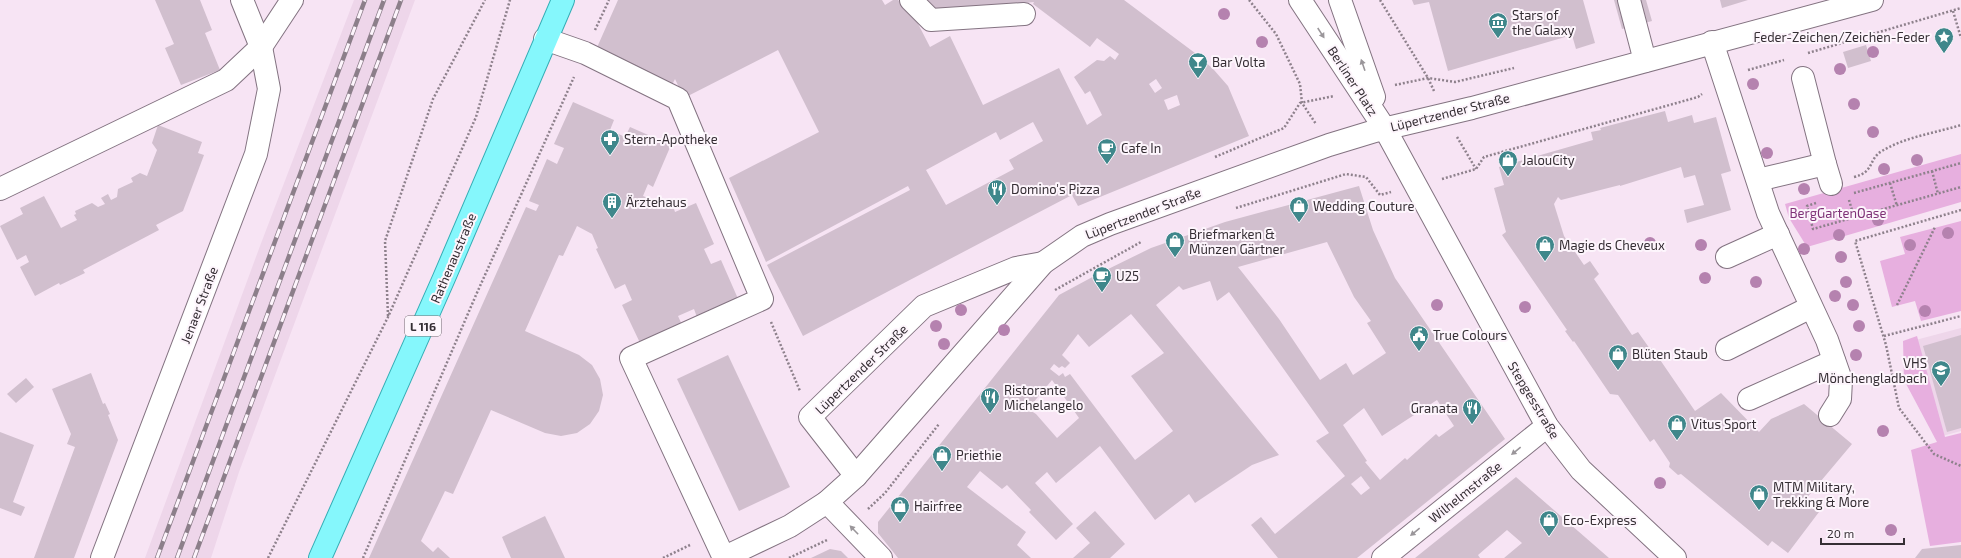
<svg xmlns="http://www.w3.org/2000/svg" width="1961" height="558" font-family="'Exo 2',sans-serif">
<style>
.built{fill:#eed6ea}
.green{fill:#e7afdf}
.building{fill:#d1bfce;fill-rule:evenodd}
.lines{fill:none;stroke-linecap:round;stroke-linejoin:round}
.minor-casing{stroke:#837381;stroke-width:24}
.major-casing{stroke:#34adb5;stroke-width:24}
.path{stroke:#8e818c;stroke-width:2.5;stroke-dasharray:2 2;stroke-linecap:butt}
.minor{stroke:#fff;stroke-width:22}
.major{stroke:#85f7fc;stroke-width:22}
.rail-casing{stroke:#8c7f8a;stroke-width:4.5}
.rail{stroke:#fdf5fc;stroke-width:3;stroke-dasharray:9;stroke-linecap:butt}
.tree{fill:#b582af}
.oneway{fill:#9a969a}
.labels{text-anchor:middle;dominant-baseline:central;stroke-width:4;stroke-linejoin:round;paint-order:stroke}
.shield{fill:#fdf5fc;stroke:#716a70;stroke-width:1}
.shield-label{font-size:12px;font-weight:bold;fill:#352e34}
.poi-label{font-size:13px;fill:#352e34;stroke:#fdf5fc;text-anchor:start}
.street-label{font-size:13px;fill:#352e34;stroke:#fdf5fc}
.park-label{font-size:13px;fill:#7f3177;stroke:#fdf5fc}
</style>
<rect width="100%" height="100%" fill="#f7e4f4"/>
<g class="built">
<path d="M354,0H415L239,472L211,558H145L260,246Z"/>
<path d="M1961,328V431L1935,438L1908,342Z"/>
</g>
<g class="green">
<path d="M1961,154V202L1807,247L1789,218L1785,204Z"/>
<path d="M1961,221V311L1921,321L1915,301L1892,307L1880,261L1905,254L1900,237Z"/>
<path d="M1917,336L1945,437L1961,433V542L1930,546L1911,450L1937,442L1904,380L1903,341Z"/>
</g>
<g class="building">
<path d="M155,0H200L212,30L205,33L220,70L181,85L165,48L174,44Z"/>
<path d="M618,0H882L885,5L893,0H898L913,14L930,47L950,36L983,105L1059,68L1087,125L1102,115L1090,91L1085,94L1074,77L1097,60L1104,61L1110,56L1115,60L1119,54L1097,38L1090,47L1033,4L1034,2L938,11L927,0H1124L1199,56L1214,70L1228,86L1249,136L1078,206L1072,195L803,336L767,265L910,190L908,186L766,262L729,178L819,132L778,50L684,98L675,79L671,87L595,52ZM1156,79L1162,88L1155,93L1149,84ZM1177,95L1180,105L1168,110L1164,100ZM1033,122L1043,141L1009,160L1014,169L946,205L926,170L996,132L1000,140Z"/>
<path d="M1412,0H1583L1595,43L1576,49L1572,35L1448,71L1429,2L1414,5Z"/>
<path d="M1614,0H1646L1652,21L1622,29Z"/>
<path d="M1720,0H1748L1722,8Z"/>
<path d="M1866,45L1871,61L1848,68L1843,52Z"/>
<path d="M573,102L614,120L610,130L625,137L630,127L671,145L653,187L648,184L643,196L674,209L675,212L696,203L714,244L704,249L711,264L721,260L739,301L698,320L694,309L678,316L683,327L641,345L622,305L632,300L625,284L615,289L596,249L598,248L592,234L577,226L563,256L559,255L525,331L579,355L592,365L600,379L603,395L599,411L590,424L577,433L561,436L545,433L491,410L453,494L445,491L421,541L433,552L438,547L450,558H369L526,207L536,211L539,205L529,201L547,159L557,164L564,148L554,144Z"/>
<path d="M1665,111L1668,122L1692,115L1694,123L1716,117L1731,171L1721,174L1731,210L1687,223L1684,210L1704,205L1695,175L1684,178L1681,167L1620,186V185L1561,200L1558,197L1554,204L1564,236L1584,265L1590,261L1599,274L1594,279L1632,335L1638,332L1650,349L1652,348L1695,411L1721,393L1759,432L1771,419L1804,404L1852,444L1805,500L1819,512L1788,553L1772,541L1768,546L1681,474L1678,475L1669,467L1670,463L1654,439L1650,442L1618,395L1610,394L1574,341L1573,342L1565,331L1567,330L1502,235L1506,232L1494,188L1504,185L1499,167L1593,140L1591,132L1601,130L1600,128Z"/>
<path d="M158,125L202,142L198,153L204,155L183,211L156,225L159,230L83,270L85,273L60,285L59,283L35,296L20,267L29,262L26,255L17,260L0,226L23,214L20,208L44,196L61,228L77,220L74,215L76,214L75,211L92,203L98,207L105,204L101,198L108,194L111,200L117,197L118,189L133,182L131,178L140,173L147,176L157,150L152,143Z"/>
<path d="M1359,186L1373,230L1395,278L1505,439L1357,558H1278L1251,525L1261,517L1275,534L1345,476L1316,441L1329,433L1229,292L1217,301L1210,281L1183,290L1179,286L1156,305L1279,455L1252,465L1195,503L1189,494L1155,520L1100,446L1056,483L1047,472L1035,483L1073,524L1056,540L1029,512L1031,510L1007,485L1002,489L980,471L967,487L1026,532L1017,545L1031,558H898L878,533V522L1059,295L1098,274L1151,248L1225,222ZM1327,242L1354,297L1371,321L1367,323L1386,353L1353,375L1346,363L1320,380L1279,319L1238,267ZM1131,314L1164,353L1131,376L1173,431L1135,460L1070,374L1065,377L1063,373L1059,376L1050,369L1054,364L1059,368L1062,366L1065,368L1070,363L1062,355L1078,334L1089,347ZM1052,380L1079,418L1057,438L1036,414L1028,409ZM1437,400L1454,426L1439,437L1436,434L1407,460L1405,458L1380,480L1365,462L1367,461L1343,425L1364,408L1382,436ZM1361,476L1370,488L1361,495L1351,484Z"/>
<path d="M1961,335V428L1947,432L1923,346Z"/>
<path d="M728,355L790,487L739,511L677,379Z"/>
<path d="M91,373L103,404L105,403L110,414L108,415L118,440L74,558H34L75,447L67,444L71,434L52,389Z"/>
<path d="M26,378L34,387L16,403L7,394Z"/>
<path d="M0,432L34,445L13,502L25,507L21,516L0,508Z"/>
<path d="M1516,477L1609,558H1504L1522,543L1507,530L1478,555L1480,558H1415Z"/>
<path d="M1095,511L1125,544L1110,558H1073L1090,543L1076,528Z"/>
<path d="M545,516L565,558H511L502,537Z"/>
<path d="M1961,545V558H1915L1922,549Z"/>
<path d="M830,549L841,551L848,558H811Z"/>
</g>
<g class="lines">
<g class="minor-casing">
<g id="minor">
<path d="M911,0L931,20L1024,14"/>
<path d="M1300,0L1385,129L1547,426L1581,470L1675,558"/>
<path d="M1340,0L1374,97"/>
<path d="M1629,0L1645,61"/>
<path d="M545,39L585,53L678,99L762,299L631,358L724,558"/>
<path d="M1712,42L1768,213L1827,340L1841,380L1840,399L1830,415"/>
<path d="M1825,164L1831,184"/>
<path d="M1758,180L1825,164L1803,78"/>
<path d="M0,189L226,80L261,47L292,0"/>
<path d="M1727,257L1778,234"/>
<path d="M1727,349L1811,307"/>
<path d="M1749,399L1834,361"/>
<path d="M856,476L810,417L924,306L1016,268L1043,263"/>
<path d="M827,502L881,558"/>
<path d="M102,558L256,154L269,89L261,47L242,0"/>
<path d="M723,558L790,526L827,502L856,476L1043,263L1082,236L1110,224L1329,145L1375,131L1472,108L1872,0"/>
<path d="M1383,558L1547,426"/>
</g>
</g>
<g class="major-casing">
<path id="major" d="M320,558L444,278L563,0"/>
</g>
<g class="path">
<path d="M1249,0L1276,34L1300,84L1302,103L1316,124"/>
<path d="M1380,0L1428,78L1434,91"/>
<path d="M1953,11L1961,38"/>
<path d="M595,30L609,0"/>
<path d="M1808,53L1961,8"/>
<path d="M1748,70L1784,60"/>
<path d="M1395,85L1428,78L1455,82L1514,68"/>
<path d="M1457,137L1476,169"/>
<path d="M1215,157L1284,128L1300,103L1334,96"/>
<path d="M1932,171L1938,194"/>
<path d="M1854,177C1875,172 1868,159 1882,151C1905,137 1935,133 1961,125"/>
<path d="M1442,179L1476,169L1484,157L1698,97L1702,94"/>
<path d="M1890,183L1897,206"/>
<path d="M1854,193L1961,163"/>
<path d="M1849,200L1854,217"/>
<path d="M1816,203L1807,206L1813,229L1961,187"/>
<path d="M1236,208L1346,174L1366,177L1380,195L1391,192"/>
<path d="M1961,210L1855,241L1886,345L1899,408L1934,454L1961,466"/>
<path d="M1055,290L1141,242"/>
<path d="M1897,305L1935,227"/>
<path d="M388,316L385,241L433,99L485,0"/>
<path d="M771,322L800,391"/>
<path d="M1884,336L1961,316"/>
<path d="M868,509L885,493L939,424"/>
<path d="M268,558L388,317L476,117L510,0"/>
<path d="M363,558L476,295L574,77"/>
<path d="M663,558L690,545"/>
<path d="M789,558L827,540"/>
</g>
<use href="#minor" class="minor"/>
<use href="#major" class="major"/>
<g class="rail-casing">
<g id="rail">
<path d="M157,558L365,0"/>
<path d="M177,558L384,0"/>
<path d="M194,558L401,0"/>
</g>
</g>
<use href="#rail" class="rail"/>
</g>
<g class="tree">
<circle cx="1224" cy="14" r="6"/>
<circle cx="1262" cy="42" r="6"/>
<circle cx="1873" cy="52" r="6"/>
<circle cx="1840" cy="69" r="6"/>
<circle cx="1753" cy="84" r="6"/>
<circle cx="1854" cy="104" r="6"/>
<circle cx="1873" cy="132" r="6"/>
<circle cx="1767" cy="153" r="6"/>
<circle cx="1917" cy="160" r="6"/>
<circle cx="1884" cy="169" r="6"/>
<circle cx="1804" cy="189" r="6"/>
<circle cx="1878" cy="220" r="6"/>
<circle cx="1948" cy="233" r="6"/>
<circle cx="1839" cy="235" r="6"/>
<circle cx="1650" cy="243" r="6"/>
<circle cx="1701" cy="245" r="6"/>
<circle cx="1910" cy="245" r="6"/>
<circle cx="1804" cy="249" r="6"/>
<circle cx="1841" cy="257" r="6"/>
<circle cx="1705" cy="278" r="6"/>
<circle cx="1756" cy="282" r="6"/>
<circle cx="1846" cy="282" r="6"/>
<circle cx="1835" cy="296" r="6"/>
<circle cx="1437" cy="305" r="6"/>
<circle cx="1853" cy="305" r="6"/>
<circle cx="1525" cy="307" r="6"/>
<circle cx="961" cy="310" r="6"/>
<circle cx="1925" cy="311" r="6"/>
<circle cx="936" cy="326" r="6"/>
<circle cx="1859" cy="326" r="6"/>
<circle cx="1004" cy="330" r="6"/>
<circle cx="944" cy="344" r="6"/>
<circle cx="1856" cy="355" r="6"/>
<circle cx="1883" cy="431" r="6"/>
<circle cx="1660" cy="483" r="6"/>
<circle cx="1891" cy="530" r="6"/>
</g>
<defs><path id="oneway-solid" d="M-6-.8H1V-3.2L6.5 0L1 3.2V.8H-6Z"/></defs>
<g class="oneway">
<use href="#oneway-solid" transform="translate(1321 33) rotate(57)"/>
<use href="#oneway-solid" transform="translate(1363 65) rotate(-109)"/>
<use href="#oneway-solid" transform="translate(1516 451) rotate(141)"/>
<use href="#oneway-solid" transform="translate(854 530) rotate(-134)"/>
<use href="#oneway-solid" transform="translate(1415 532) rotate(141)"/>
</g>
<defs>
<g id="museum-pin" transform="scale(1)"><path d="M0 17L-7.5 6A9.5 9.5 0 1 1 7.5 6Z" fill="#3f878b" stroke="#fdf5fc"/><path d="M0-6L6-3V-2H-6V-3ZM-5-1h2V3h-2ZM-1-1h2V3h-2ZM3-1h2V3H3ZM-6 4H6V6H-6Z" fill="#fff"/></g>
<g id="sight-pin" transform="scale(1)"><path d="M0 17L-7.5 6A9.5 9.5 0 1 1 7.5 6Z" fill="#3f878b" stroke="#fdf5fc"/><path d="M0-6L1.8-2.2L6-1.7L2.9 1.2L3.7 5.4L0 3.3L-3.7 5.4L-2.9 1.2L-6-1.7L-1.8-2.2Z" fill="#fff"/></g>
<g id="bar-pin" transform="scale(1)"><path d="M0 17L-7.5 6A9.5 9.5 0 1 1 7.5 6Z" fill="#3f878b" stroke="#fdf5fc"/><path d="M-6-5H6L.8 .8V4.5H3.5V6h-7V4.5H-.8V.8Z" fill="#fff"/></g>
<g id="pharmacy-pin" transform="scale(1)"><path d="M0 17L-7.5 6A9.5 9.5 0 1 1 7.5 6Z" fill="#3f878b" stroke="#fdf5fc"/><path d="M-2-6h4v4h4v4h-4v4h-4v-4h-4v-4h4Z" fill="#fff"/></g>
<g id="cafe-pin" transform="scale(1)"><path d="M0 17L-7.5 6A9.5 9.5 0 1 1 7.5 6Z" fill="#3f878b" stroke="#fdf5fc"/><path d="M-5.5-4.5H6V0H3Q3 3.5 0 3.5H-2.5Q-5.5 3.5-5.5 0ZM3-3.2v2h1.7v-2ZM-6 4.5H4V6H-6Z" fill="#fff"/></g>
<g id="shop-pin" transform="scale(1)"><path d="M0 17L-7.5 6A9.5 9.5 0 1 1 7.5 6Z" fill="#3f878b" stroke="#fdf5fc"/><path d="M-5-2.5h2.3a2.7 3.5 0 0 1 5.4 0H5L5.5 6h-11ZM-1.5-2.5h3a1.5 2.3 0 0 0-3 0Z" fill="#fff"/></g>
<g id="restaurant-pin" transform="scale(1)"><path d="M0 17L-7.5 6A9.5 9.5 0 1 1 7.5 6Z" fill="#3f878b" stroke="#fdf5fc"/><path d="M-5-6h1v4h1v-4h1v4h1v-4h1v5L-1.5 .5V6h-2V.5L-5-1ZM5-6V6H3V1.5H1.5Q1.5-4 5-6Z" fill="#fff"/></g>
<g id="building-pin" transform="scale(1)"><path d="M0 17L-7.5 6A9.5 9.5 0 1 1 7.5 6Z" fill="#3f878b" stroke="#fdf5fc"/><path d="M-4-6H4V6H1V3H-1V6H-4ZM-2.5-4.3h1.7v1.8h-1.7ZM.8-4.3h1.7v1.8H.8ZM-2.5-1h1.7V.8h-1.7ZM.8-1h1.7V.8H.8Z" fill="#fff"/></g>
<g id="civic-pin" transform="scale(1)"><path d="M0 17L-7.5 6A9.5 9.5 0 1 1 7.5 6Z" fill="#3f878b" stroke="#fdf5fc"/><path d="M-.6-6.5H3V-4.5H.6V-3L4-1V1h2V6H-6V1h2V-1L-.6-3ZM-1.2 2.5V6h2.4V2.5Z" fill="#fff"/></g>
<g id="school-pin" transform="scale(1)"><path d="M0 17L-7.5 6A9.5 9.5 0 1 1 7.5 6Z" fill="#3f878b" stroke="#fdf5fc"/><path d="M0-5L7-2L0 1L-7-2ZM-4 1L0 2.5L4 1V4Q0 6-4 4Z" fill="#fff"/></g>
</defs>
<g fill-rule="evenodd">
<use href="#museum-pin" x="1498" y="22"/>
<use href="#sight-pin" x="1944" y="37"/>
<use href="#bar-pin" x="1198" y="62"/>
<use href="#pharmacy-pin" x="610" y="139"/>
<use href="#cafe-pin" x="1107" y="148"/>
<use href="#shop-pin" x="1508" y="160"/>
<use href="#restaurant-pin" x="997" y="189"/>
<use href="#building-pin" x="612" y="202"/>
<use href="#shop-pin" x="1299" y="206"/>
<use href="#shop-pin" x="1175" y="241"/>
<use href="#shop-pin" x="1545" y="245"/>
<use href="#cafe-pin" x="1102" y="276"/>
<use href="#civic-pin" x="1419" y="335"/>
<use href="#shop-pin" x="1618" y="354"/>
<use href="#school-pin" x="1941" y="370"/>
<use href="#restaurant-pin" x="990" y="397"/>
<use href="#restaurant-pin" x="1472" y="408"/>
<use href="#shop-pin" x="1677" y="424"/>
<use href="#shop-pin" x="942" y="455"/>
<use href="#shop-pin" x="1759" y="494"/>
<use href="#shop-pin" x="900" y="506"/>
<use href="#shop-pin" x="1549" y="520"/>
</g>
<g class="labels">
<rect class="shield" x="405" y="316" width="36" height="20" rx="3"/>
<g class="shield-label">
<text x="423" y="326">L 116</text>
</g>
<g class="poi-label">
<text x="1512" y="15">Stars of<tspan x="1512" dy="15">the Galaxy</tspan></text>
<text x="1930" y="37" text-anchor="end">Feder-Zeichen/Zeichen-Feder</text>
<text x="1212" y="62">Bar Volta</text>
<text x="624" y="139">Stern-Apotheke</text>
<text x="1121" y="148">Cafe In</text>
<text x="1522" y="160">JalouCity</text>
<text x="1011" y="189">Domino's Pizza</text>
<text x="626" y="202">Ärztehaus</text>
<text x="1313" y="206">Wedding Couture</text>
<text x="1189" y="234">Briefmarken &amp;<tspan x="1189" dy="15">Münzen Gärtner</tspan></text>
<text x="1559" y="245">Magie ds Cheveux</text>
<text x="1116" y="276">U25</text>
<text x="1433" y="335">True Colours</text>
<text x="1632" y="354">Blüten Staub</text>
<text x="1927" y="363" text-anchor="end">VHS<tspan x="1927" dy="15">Mönchengladbach</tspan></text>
<text x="1004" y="390">Ristorante<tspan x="1004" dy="15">Michelangelo</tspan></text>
<text x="1458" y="408" text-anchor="end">Granata</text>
<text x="1691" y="424">Vitus Sport</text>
<text x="956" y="455">Priethie</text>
<text x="1773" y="487">MTM Military,<tspan x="1773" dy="15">Trekking &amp; More</tspan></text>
<text x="914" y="506">Hairfree</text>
<text x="1563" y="520">Eco-Express</text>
</g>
<g class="street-label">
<text transform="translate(1353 81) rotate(57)">Berliner Platz</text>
<text transform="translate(1450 112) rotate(-14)">Lüpertzender Straße</text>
<text transform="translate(1143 213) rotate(-21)">Lüpertzender Straße</text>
<text transform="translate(453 258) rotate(-67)">Rathenaustraße</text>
<text transform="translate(199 305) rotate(-69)">Jenaer Straße</text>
<text transform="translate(861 369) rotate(-44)">Lüpertzender Straße</text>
<text transform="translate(1534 400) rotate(59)">Stepgesstraße</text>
<text transform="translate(1465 492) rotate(-39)">Wilhelmstraße</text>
</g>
<g class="park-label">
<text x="1838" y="213">BergGartenOase</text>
</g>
</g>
<path d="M1821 538v6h83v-6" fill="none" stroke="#352e34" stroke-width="2"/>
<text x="1827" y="538" font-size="12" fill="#352e34" stroke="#fdf5fc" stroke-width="3" paint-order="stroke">20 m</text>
</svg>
